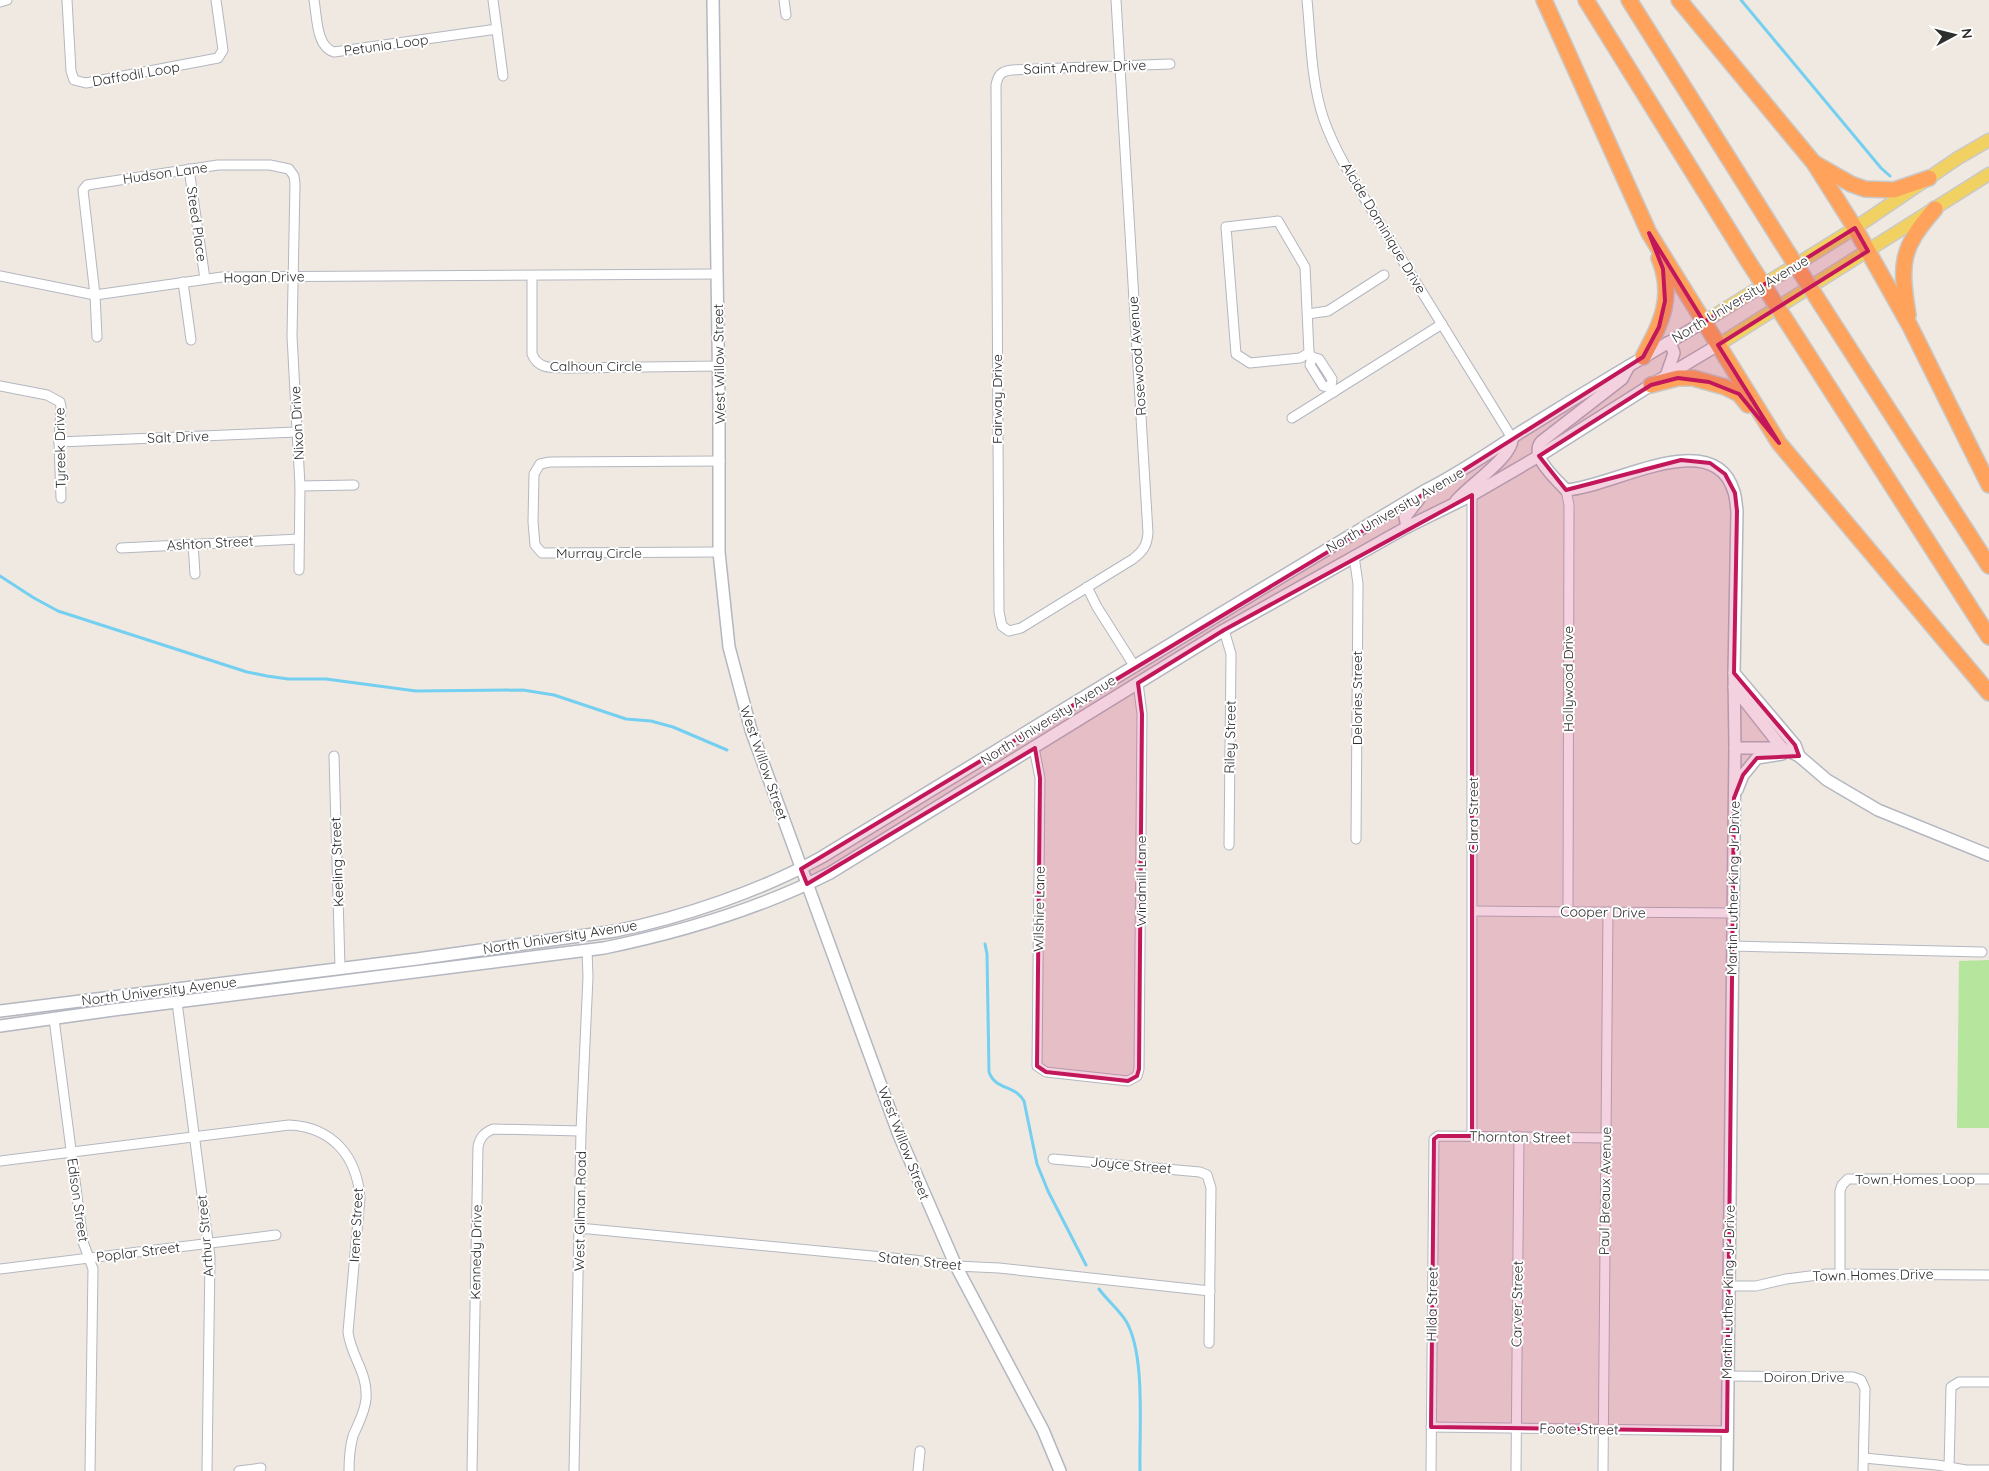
<svg xmlns="http://www.w3.org/2000/svg" width="1989" height="1471" font-family="Quicksand,sans-serif">
<style>
.grass{fill:#b6e59e}
.lines{fill:none;stroke-linecap:round;stroke-linejoin:round}
.stream{stroke:#75cff0;stroke-width:3}
.street-casing{stroke:#b4b7c1;stroke-width:11}
.secondary-casing{stroke:#b4b7c1;stroke-width:14}
.primary-casing{stroke:#c9c9c9;stroke-width:15}
.highway-casing{stroke:#c9c9c9;stroke-width:18}
.street{stroke:#fff;stroke-width:9}
.secondary{stroke:#fff;stroke-width:11}
.primary{stroke:#f2d163;stroke-width:12}
.highway{stroke:#ffa35c;stroke-width:15}
.highway-bridge-casing{stroke:#c9c9c9;stroke-width:18;stroke-linecap:butt}
.highway-bridge{stroke:#ffa35c;stroke-width:15}
.marked{fill:#c2185b;fill-opacity:0.2;stroke:#c2185b;stroke-width:4;stroke-linejoin:round}
.labels{text-anchor:middle;dominant-baseline:central;stroke-width:4;stroke-linejoin:round;paint-order:stroke}
.street-label{font-size:14px;fill:#2e2e2e;stroke:#fff}
</style>
<rect width="100%" height="100%" fill="#efe9e1"/>
<path class="grass" d="M1989,960V1128H1957L1959,961Z"/>
<g class="lines">
<g class="stream">
<path d="M1741,0L1881,168L1890,176"/>
<path d="M0,576L34,598L58,611L247,672L267,676L288,679H326L416,691L523,690L554,695L626,719L651,721L673,727L727,750"/>
<path d="M985,944L987,954L989,1072C996,1091 1014,1084 1024,1101L1037,1164L1048,1191L1086,1265"/>
<path d="M1099,1289C1107,1300 1119,1310 1126,1321C1146,1355 1139,1431 1140,1471"/>
</g>
<g class="street-casing">
<g id="street">
<path d="M67,0L71,71L74,80L86,83L218,58L223,50L216,0"/>
<path d="M314,0C317,16 316,47 334,52L497,29"/>
<path d="M493,0L503,76"/>
<path d="M784,0L786,15"/>
<path d="M1116,0L1120,67L1148,533C1147,546 1143,551 1133,559L1021,628L1009,631L1002,626L999,612L996,85C998,75 1001,71 1012,70L1170,64"/>
<path d="M1307,0C1311,40 1311,82 1324,120C1339,162 1366,199 1388,237C1429,304 1470,371 1512,438"/>
<path d="M0,2L7,0"/>
<path d="M189,169L205,279"/>
<path d="M0,276L95,295L222,277L717,274"/>
<path d="M532,276V354C539,371 554,367 569,368L719,366"/>
<path d="M183,282L191,340"/>
<path d="M1308,314L1328,311L1384,275"/>
<path d="M97,337L95,295L83,190L87,185L218,165H270L289,169L294,176L295,184L292,336L300,486L299,570"/>
<path d="M1309,353L1300,358L1250,363L1236,354L1226,227L1278,221L1305,267L1309,353L1312,357"/>
<path d="M0,386L47,395L60,402L61,407L59,442L61,498"/>
<path d="M1331,387L1323,386L1310,365L1312,357L1319,359L1332,379L1331,387L1334,392"/>
<path d="M1292,418L1442,324"/>
<path d="M59,442L297,432"/>
<path d="M300,486L354,485"/>
<path d="M1566,490L1569,505L1568,911"/>
<path d="M193,544L195,574"/>
<path d="M121,548L299,539"/>
<path d="M719,552L542,553L535,545L533,522L534,474L540,464L550,462L720,461"/>
<path d="M1354,556L1358,584L1356,839"/>
<path d="M1087,587L1097,607L1135,667"/>
<path d="M1224,630L1231,654L1229,845"/>
<path d="M1034,748L1040,778L1037,1066L1046,1072L1128,1081L1137,1076L1139,1069L1142,714L1138,683"/>
<path d="M334,756L340,967"/>
<path d="M1473,911L1732,913"/>
<path d="M1732,946L1982,952"/>
<path d="M177,1002L210,1257L207,1471"/>
<path d="M54,1019L83,1242L93,1269L90,1471"/>
<path d="M1472,1136V495"/>
<path d="M1053,1159L1200,1172L1207,1175L1211,1188L1209,1343"/>
<path d="M0,1161L289,1125C333,1127 357,1157 360,1198L348,1332C351,1357 368,1372 366,1399C365,1412 358,1424 353,1436C350,1447 349,1459 349,1471"/>
<path d="M579,1228L914,1260L956,1266L999,1268L1210,1291"/>
<path d="M0,1269L276,1235"/>
<path d="M1840,1273V1191L1842,1185L1848,1179H1989"/>
<path d="M1729,1286H1756L1786,1279L1826,1274L1989,1275"/>
<path d="M1728,1376L1853,1377L1861,1380L1865,1389L1863,1471"/>
<path d="M1431,1427L1727,1431"/>
<path d="M1864,1458L1937,1465L1966,1470H1989"/>
<path d="M1949,1468L1951,1387L1959,1382H1989"/>
<path d="M239,1471L261,1468"/>
<path d="M472,1471L478,1147C480,1137 484,1133 493,1129L581,1131"/>
<path d="M574,1471L581,1131L588,977L587,950"/>
<path d="M918,1471L920,1451"/>
<path d="M1431,1471L1434,1139L1438,1136L1606,1138"/>
<path d="M1516,1471L1519,1136"/>
<path d="M1603,1471L1608,912"/>
</g>
</g>
<g class="secondary-casing">
<g id="secondary">
<path d="M713,0L719,406V552L729,647L751,730L899,1135L956,1266L1043,1430L1060,1471"/>
<path d="M1629,366L1622,379L1542,441C1528,455 1556,479 1566,490C1611,488 1714,424 1734,492C1736,498 1736,505 1737,511L1734,673L1735,748L1727,1471"/>
<path d="M1666,376L1674,353L1671,345L1667,343"/>
<path d="M1456,501C1468,486 1514,456 1512,438"/>
<path d="M1407,527L1405,517L1419,499"/>
<path d="M1734,673L1795,745L1799,756"/>
<path d="M1734,687L1782,748"/>
<path d="M1735,748H1782L1799,756L1827,780L1878,810L1989,855"/>
<path d="M1737,790L1743,775L1757,758L1782,754"/>
<path d="M0,1011L417,959L615,931C681,918 763,890 822,857L1220,614L1426,490C1460,473 1491,451 1524,430C1583,393 1643,357 1704,322"/>
<path d="M0,1026L113,1010L604,948C682,932 759,909 830,873L1224,630L1407,527L1472,495L1539,456L1651,385L1718,345"/>
</g>
</g>
<g class="primary-casing">
<g id="primary">
<path d="M1704,322L1855,228L1958,158L1989,140"/>
<path d="M1718,345L1989,174"/>
</g>
</g>
<g class="highway-casing">
<g id="highway">
<path d="M1544,0L1649,233L1779,443L1989,693"/>
<path d="M1586,0L1748,261"/>
<path d="M1629,0L1780,240"/>
<path d="M1679,0L1814,163L1855,228L1910,326L1989,485"/>
<path d="M1816,164L1851,184L1865,189L1894,190L1929,178"/>
<path d="M1822,306L1989,566"/>
<path d="M1908,315C1900,263 1900,249 1935,209"/>
<path d="M1789,325L1989,637"/>
<path d="M1643,357C1661,323 1675,297 1659,258"/>
<path d="M1651,385L1678,378H1693L1725,387L1739,394L1748,405"/>
</g>
</g>
<use href="#street" class="street"/>
<use href="#secondary" class="secondary"/>
<use href="#primary" class="primary"/>
<use href="#highway" class="highway"/>
<g class="highway-bridge-casing">
<g id="highway-bridge">
<path d="M1780,240L1822,306"/>
<path d="M1748,261L1789,325"/>
</g>
</g>
<use href="#highway-bridge" class="highway-bridge"/>
</g>
<path class="marked" d="M1855,228L1868,251L1718,345L1779,443L1739,394L1709,382L1678,378L1651,385L1539,456L1566,490L1681,460L1710,463L1725,474L1735,493L1737,511L1734,673L1795,745L1799,756L1757,758L1743,775L1734,798L1727,1431L1431,1427L1434,1139L1438,1136H1472V495L1224,630L1138,683L1142,714L1139,1069L1137,1076L1128,1081L1046,1072L1037,1066L1040,778L1035,748L807,884L801,869L1459,473L1643,357L1659,327L1665,301L1663,269L1649,233L1704,322Z"/>
<g class="labels">
<g class="street-label">
<text transform="translate(386 45) rotate(-8)">Petunia Loop</text>
<text transform="translate(1085 67) rotate(-2)">Saint Andrew Drive</text>
<text transform="translate(136 74) rotate(-10)">Daffodil Loop</text>
<text transform="translate(165 173) rotate(-8)">Hudson Lane</text>
<text transform="translate(197 224) rotate(82)">Steed Place</text>
<text transform="translate(1384 228) rotate(59)">Alcide Dominique Drive</text>
<text transform="translate(264 277) rotate(-1)">Hogan Drive</text>
<text transform="translate(1740 299) rotate(-31)">North University Avenue</text>
<text transform="translate(1137 356) rotate(-94)">Rosewood Avenue</text>
<text transform="translate(719 364) rotate(-91)">West Willow Street</text>
<text x="596" y="366">Calhoun Circle</text>
<text transform="translate(997 399) rotate(-90)">Fairway Drive</text>
<text transform="translate(297 423) rotate(-93)">Nixon Drive</text>
<text transform="translate(178 437) rotate(-2)">Salt Drive</text>
<text transform="translate(60 448) rotate(-91)">Tyreek Drive</text>
<text transform="translate(1395 510) rotate(-30)">North University Avenue</text>
<text transform="translate(210 543) rotate(-3)">Ashton Street</text>
<text x="599" y="553">Murray Circle</text>
<text transform="translate(1568 679) rotate(-90)">Hollywood Drive</text>
<text transform="translate(1357 698) rotate(-90)">Delories Street</text>
<text transform="translate(1048 720) rotate(-32)">North University Avenue</text>
<text transform="translate(1230 737) rotate(-89)">Riley Street</text>
<text transform="translate(764 763) rotate(71)">West Willow Street</text>
<text transform="translate(1473 815) rotate(-90)">Clara Street</text>
<text transform="translate(337 862) rotate(-92)">Keeling Street</text>
<text transform="translate(1141 881) rotate(-90)">Windmill Lane</text>
<text transform="translate(1733 888) rotate(-89)">Martin Luther King Jr Drive</text>
<text transform="translate(1039 909) rotate(-89)">Wilshire Lane</text>
<text transform="translate(1603 912) rotate(1)">Cooper Drive</text>
<text transform="translate(560 937) rotate(-9)">North University Avenue</text>
<text transform="translate(159 991) rotate(-7)">North University Avenue</text>
<text transform="translate(1520 1137) rotate(1)">Thornton Street</text>
<text transform="translate(904 1143) rotate(69)">West Willow Street</text>
<text transform="translate(1131 1165) rotate(5)">Joyce Street</text>
<text x="1915" y="1179">Town Homes Loop</text>
<text transform="translate(1605 1191) rotate(-89)">Paul Breaux Avenue</text>
<text transform="translate(78 1200) rotate(82)">Edison Street</text>
<text transform="translate(580 1211) rotate(-89)">West Gilman Road</text>
<text transform="translate(356 1225) rotate(-87)">Irene Street</text>
<text transform="translate(205 1236) rotate(-95)">Arthur Street</text>
<text transform="translate(138 1252) rotate(-7)">Poplar Street</text>
<text transform="translate(476 1252) rotate(-89)">Kennedy Drive</text>
<text transform="translate(920 1261) rotate(6)">Staten Street</text>
<text transform="translate(1873 1275) rotate(-1)">Town Homes Drive</text>
<text transform="translate(1728 1292) rotate(-89)">Martin Luther King Jr Drive</text>
<text transform="translate(1432 1304) rotate(-89)">Hilda Street</text>
<text transform="translate(1517 1304) rotate(-89)">Carver Street</text>
<text x="1804" y="1377">Doiron Drive</text>
<text transform="translate(1579 1429) rotate(1)">Foote Street</text>
</g>
</g>
<g transform="translate(1954 35) rotate(83)" stroke="#ffffff" stroke-width="4" paint-order="stroke">
<path d="M0-4L9 19L0 12L-9 19Z" fill="#2e2e2e"/>
<text y="-8" font-size="14" font-weight="bold" text-anchor="middle" fill="#2e2e2e">N</text>
</g>
</svg>
